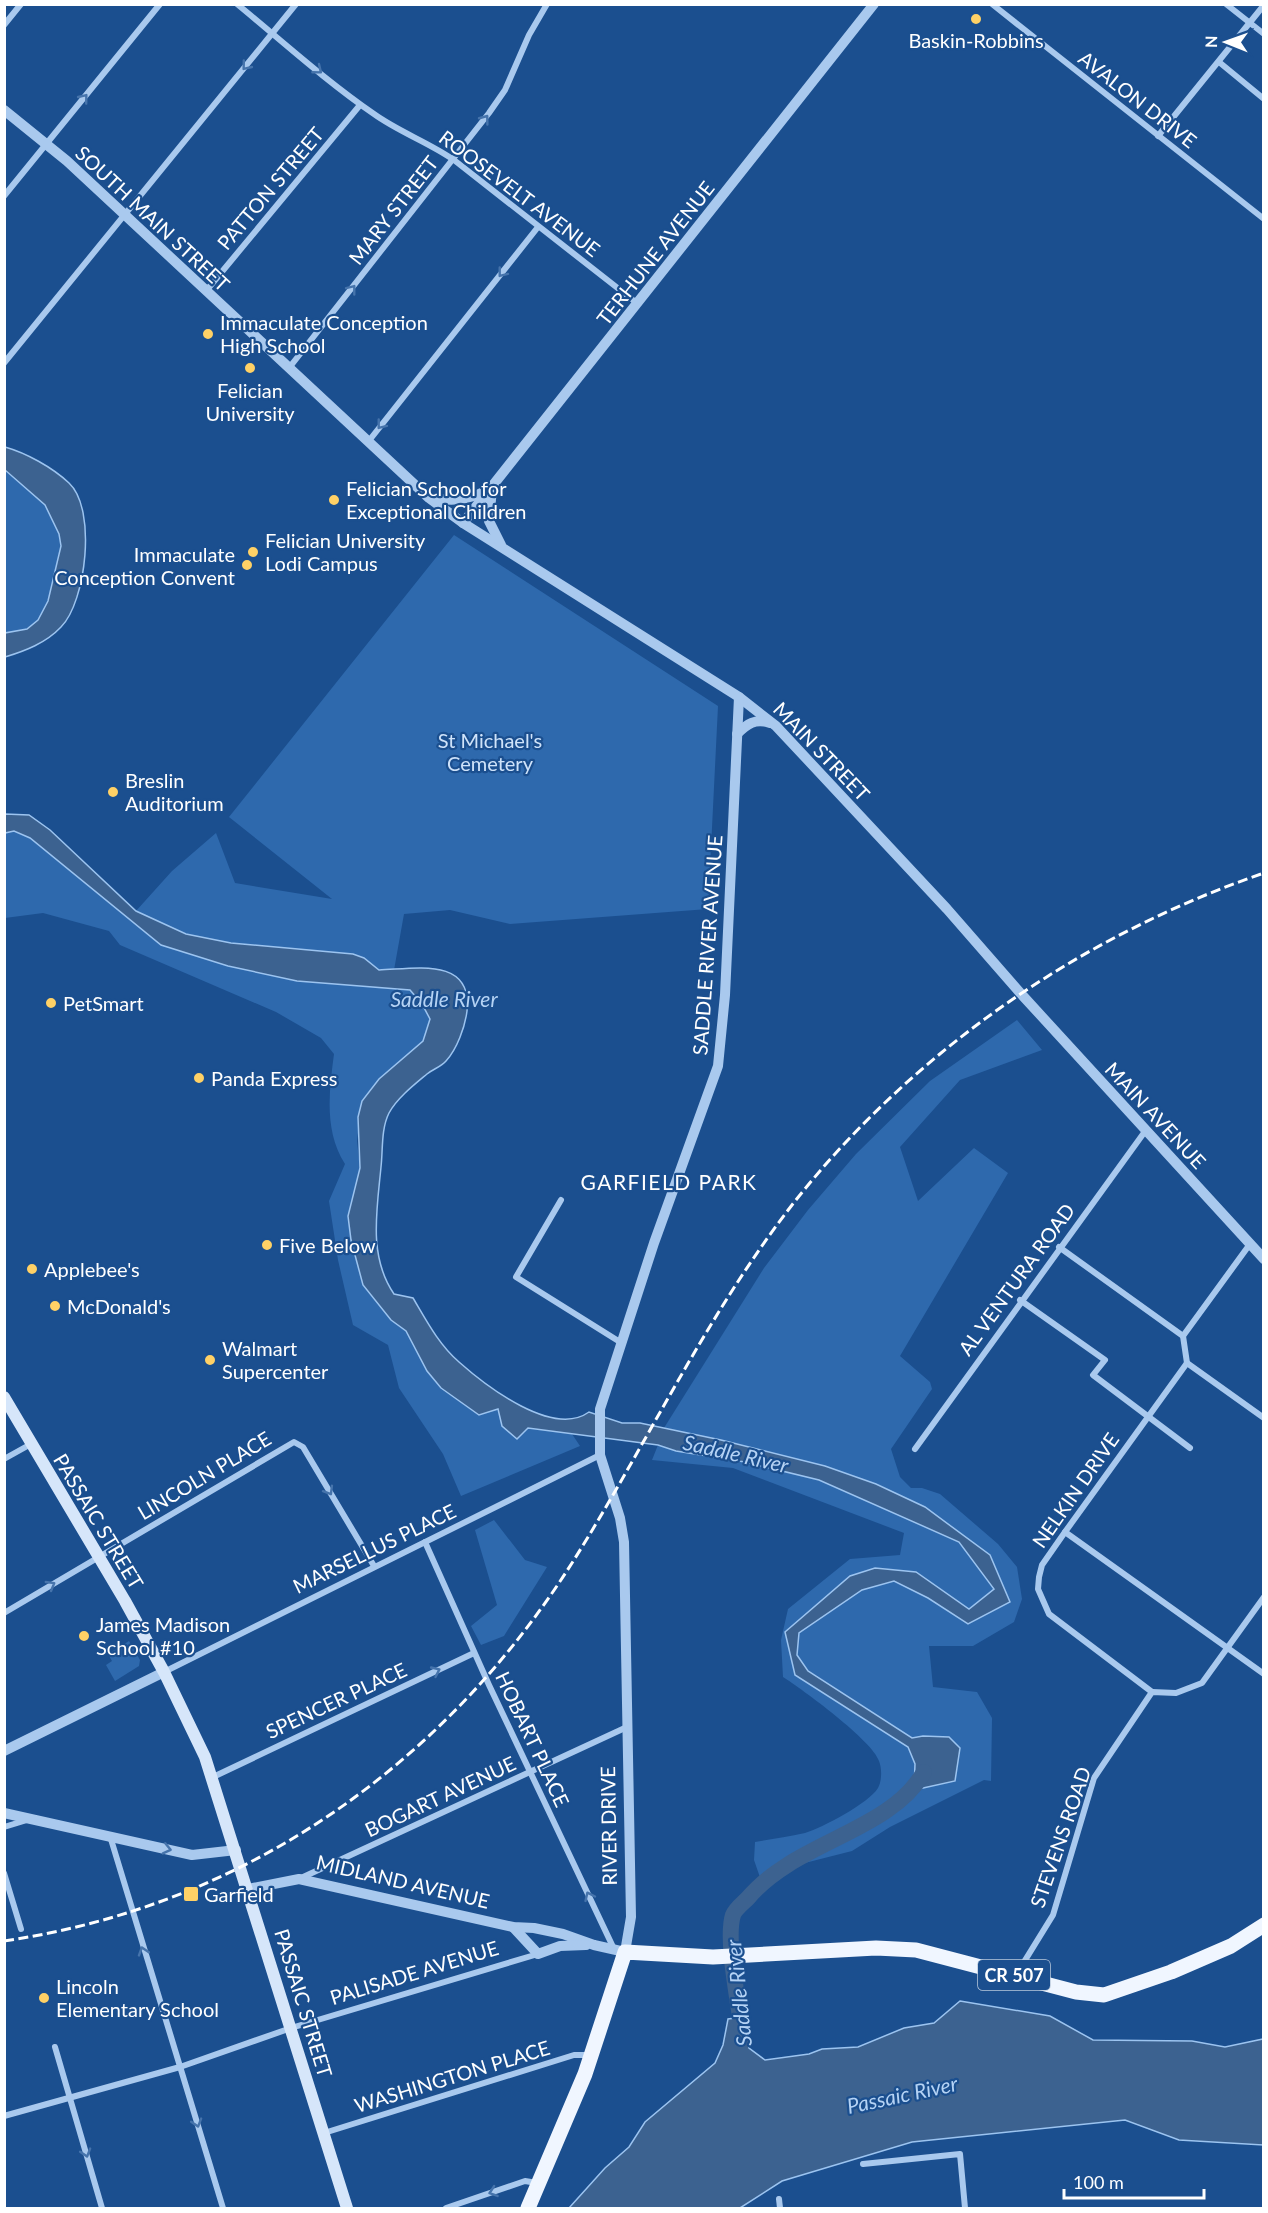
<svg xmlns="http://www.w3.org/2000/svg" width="1268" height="2213" font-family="Lato,sans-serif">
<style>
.green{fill:#2e69ad}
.water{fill:#3c6290;stroke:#9cc4f0;stroke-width:1.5}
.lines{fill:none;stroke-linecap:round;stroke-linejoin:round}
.river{stroke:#3c6290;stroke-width:16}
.minor{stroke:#a9c9ee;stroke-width:6}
.tertiary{stroke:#a9c9ee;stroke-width:10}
.secondary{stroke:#d6e6fa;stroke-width:12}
.primary{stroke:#f0f6ff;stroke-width:15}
.rail{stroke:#fff;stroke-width:3;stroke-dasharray:10 4.5;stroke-linecap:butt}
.oneway{stroke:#4674ac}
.poi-dot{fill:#ffd166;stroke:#1b4f8f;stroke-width:2}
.labels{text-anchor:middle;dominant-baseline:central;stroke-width:4.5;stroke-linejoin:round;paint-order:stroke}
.shield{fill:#1b4f8f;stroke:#bbcadd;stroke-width:1.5}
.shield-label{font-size:18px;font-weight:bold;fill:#fff}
.poi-label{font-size:20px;fill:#fff;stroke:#1b4f8f;text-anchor:start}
.street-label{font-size:20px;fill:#fff;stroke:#1b4f8f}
.park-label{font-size:20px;fill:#cfe3fa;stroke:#1b4f8f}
.water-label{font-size:21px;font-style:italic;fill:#b5d3f5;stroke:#1b4f8f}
.neighbourhood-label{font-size:21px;letter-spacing:1.5px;fill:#fff;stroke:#1b4f8f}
</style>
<rect width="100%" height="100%" fill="#1b4f8f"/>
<g class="green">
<path d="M4,470L45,505L59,534L61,546L48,601L38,620L27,629L5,633Z"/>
<path d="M454,535L718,706L708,909L510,924L450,910L404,914L394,970H378L364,958L231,943L186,934L136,911L172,871L216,833L235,883L332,899L229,817Z"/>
<path d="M14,831L30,838L161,945L297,981L410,990L422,1004L430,1019L423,1041L379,1079L362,1101L357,1141L360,1168L348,1216L363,1285L391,1320L406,1331L427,1371L441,1389L479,1415L498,1409L517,1439L528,1428L572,1434L580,1446L461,1496L443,1454L399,1388L388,1345L353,1325L338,1260L329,1201L345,1164C324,1131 329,1092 334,1054L321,1038L276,1012L120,945L109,931L43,913L5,918L4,833Z"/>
<path d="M1017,1020L1042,1050L960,1080L900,1147L918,1201L974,1148L1008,1173L900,1356L930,1382L932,1389L891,1449L900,1477L911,1488H922L940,1494L998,1544L1017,1567L1022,1599L1014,1622L973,1646H929L933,1687L977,1692L992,1718L991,1781L984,1780L890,1827L852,1851L789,1867L764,1889L754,1860L755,1842C771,1839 788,1837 805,1833C822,1828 869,1803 878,1788C882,1781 882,1768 879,1761C873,1741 802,1689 783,1677L781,1640L788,1609L850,1559L900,1555L904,1533L733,1468L652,1460L658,1445L676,1451L745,1462L819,1480L959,1542L994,1589L969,1609L916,1572L875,1568L785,1632L795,1675L908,1747L915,1764L914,1790L955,1781L960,1748L948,1737L923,1736L912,1738L808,1670L797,1655L799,1632L862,1590L894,1581L928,1598L968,1624L1010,1602L990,1555L925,1507L876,1484L825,1466L664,1428L764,1268L808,1210L856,1154L930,1081Z"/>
<path d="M494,1520L525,1560L547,1567L504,1636L481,1645L471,1626L497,1605L475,1530Z"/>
<path d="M129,1641L140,1660L139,1666L115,1681L106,1665L112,1661L108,1654Z"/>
</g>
<g class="water">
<path d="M5,447C26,453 52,467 69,483C97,509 86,602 61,627C46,643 25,651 5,657V633L27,629L38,620L48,601L61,546L59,534L45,505L5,470Z"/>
<path d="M5,814L29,815L50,830L136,911L186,934L231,943L353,954L364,958L379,970C414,969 473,956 467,1011C465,1027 457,1049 446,1061C441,1067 433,1069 427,1074C415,1084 397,1098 389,1113C381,1129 383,1149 381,1167C377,1210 368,1256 394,1294L413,1298C426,1320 439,1345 459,1362C486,1386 553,1438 589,1412L622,1423H640L721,1440L825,1466L876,1484L925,1507L990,1555L1010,1602L968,1624L928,1598L894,1581L862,1590L799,1633L797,1655L808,1671L912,1738L923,1736L949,1737L960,1748L955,1781L914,1790L915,1764L908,1747L795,1675L785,1632L850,1576L875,1568L916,1572L969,1609L994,1589L959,1542L819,1480L745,1462L676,1451L658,1445L528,1428L517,1439L502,1426L498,1409L479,1415L441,1388L427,1371L406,1331L391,1320L363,1285L351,1240L348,1216L360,1168L358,1117L362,1101L379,1079L423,1041L430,1019L422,1004L410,990L297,981L228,966L161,945L30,838L14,831L5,833Z"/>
<path d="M960,2001L1050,2016L1093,2040L1192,2041L1225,2047L1263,2039V2145L1179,2140L1125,2120L912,2142L782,2181L740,2208H569L605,2168L629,2147L645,2122L715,2063L723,2045L728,2019L743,2017L749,2048L765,2060L809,2054L822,2049L858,2047L904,2028L934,2023Z"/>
</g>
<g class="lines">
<path class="river" d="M743,2038C740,2010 725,1940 733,1915C735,1909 743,1903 748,1898C796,1841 890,1832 924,1772"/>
<g class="minor">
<path d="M237,4C282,41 326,81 374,114C399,132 428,142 454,160L638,304"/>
<path d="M992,4L1264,219"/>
<path d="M1226,4L1264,34"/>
<path d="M4,25L21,4"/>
<path d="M1219,62L1264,99"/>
<path d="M1158,136L1264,5"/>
<path d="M4,196L160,4"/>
<path d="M206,291L360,105"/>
<path d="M4,363L296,4"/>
<path d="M289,368L489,113L505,90L529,35L547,4"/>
<path d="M368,442L538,227"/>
<path d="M561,1200L516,1277L620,1342"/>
<path d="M1059,1247L1183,1336"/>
<path d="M1020,1300L1105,1360L1093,1375L1190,1448"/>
<path d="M1187,1363L1183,1336L1250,1244"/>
<path d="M1187,1363L1264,1418"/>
<path d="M915,1449L1146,1130"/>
<path d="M4,1459L31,1444"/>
<path d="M1065,1532L1264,1674"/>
<path d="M425,1542L489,1685L614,1949"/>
<path d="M4,1613L294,1442L303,1447L374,1566"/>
<path d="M164,1672L600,1455"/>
<path d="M1152,1692L1049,1614L1038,1589L1039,1577L1042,1565L1065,1532L1187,1363"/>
<path d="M213,1777L474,1653"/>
<path d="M4,1827L27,1820"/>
<path d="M110,1836L223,2208"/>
<path d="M4,1873L21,1929"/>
<path d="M301,1878L627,1727"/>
<path d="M1016,1975L1053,1915L1094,1778L1152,1692L1176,1693L1202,1683L1264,1597"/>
<path d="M55,2047L102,2208"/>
<path d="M4,2116L180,2067L291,2028L538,1954"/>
<path d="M324,2133L574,2055H590"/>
<path d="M863,2164L960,2154L965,2208"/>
<path d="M779,2199L780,2208"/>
<path d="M446,2208L525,2181L537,2183"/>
</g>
<g class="tertiary">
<path d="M4,110L67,161L429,498L463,523L739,697L776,726L947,909L1023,996L1264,1259"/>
<path d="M492,489L489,521L501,545"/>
<path d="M431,498C451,501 467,501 485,491"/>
<path d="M463,523L874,4"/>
<path d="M737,734C747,724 755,718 770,723"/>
<path d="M4,1751L164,1672"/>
<path d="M4,1813L192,1855L236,1850"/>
<path d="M248,1889L299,1879L513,1927L534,1928L563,1934L594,1945L625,1952L631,1917L624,1542L620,1518L600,1455V1409L654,1243L718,1066L725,995L739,697"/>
<path d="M513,1927L538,1954L560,1946L586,1945"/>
</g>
<path class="secondary" d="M4,1397L125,1601L164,1672L205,1757L347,2208"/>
<path class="primary" d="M528,2208L585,2074L625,1952L713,1957L876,1948L916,1950L1076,1992L1104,1995L1171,1972L1231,1946L1264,1925"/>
<path class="rail" d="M4,1941C244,1906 443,1766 572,1563C647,1444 706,1316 792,1205C912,1052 1080,936 1264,873"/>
</g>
<defs><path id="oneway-chevron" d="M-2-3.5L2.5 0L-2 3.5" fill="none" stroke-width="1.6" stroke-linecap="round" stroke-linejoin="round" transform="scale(1.5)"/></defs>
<g class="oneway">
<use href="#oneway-chevron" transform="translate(246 66) rotate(129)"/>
<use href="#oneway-chevron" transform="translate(318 70) rotate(39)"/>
<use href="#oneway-chevron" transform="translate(84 98) rotate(-51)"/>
<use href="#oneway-chevron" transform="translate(485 119) rotate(-53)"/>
<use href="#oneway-chevron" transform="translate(502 273) rotate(128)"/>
<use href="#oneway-chevron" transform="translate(352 289) rotate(-52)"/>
<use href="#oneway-chevron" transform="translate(381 425) rotate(128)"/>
<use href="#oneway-chevron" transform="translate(329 1491) rotate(59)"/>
<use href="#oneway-chevron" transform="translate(51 1585) rotate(-30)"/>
<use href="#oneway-chevron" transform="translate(436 1671) rotate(-25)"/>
<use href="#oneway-chevron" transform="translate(167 1849) rotate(13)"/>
<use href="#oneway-chevron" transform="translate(589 1896) rotate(-115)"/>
<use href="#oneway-chevron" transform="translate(143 1951) rotate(-108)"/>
<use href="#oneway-chevron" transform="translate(197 2123) rotate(73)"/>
<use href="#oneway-chevron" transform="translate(86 2153) rotate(73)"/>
<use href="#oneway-chevron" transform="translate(493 2192) rotate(161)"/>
</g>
<g class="poi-dot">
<circle cx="976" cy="19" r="6"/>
<circle cx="208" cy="334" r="6"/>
<circle cx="250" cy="368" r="6"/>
<circle cx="334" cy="500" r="6"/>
<circle cx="253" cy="552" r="6"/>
<circle cx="247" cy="565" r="6"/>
<circle cx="113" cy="792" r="6"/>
<circle cx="51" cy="1003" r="6"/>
<circle cx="199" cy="1078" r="6"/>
<circle cx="267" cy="1245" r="6"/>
<circle cx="32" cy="1269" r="6"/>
<circle cx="55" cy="1306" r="6"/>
<circle cx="210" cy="1360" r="6"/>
<circle cx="84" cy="1636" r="6"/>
<rect x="183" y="1886" width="16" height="16" rx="3"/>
<circle cx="44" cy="1998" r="6"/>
</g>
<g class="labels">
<rect class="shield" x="978" y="1960" width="72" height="30" rx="4.5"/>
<g class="shield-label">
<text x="1014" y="1975">CR 507</text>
</g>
<g class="poi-label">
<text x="976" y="40" text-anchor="middle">Baskin-Robbins</text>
<text x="220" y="322">Immaculate Conception<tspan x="220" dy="23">High School</tspan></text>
<text x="250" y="390" text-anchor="middle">Felician<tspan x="250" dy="23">University</tspan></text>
<text x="346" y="488">Felician School for<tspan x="346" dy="23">Exceptional Children</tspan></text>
<text x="265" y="540">Felician University<tspan x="265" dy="23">Lodi Campus</tspan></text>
<text x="235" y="554" text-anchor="end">Immaculate<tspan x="235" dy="23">Conception Convent</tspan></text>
<text x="125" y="780">Breslin<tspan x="125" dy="23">Auditorium</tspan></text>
<text x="63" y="1003">PetSmart</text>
<text x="211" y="1078">Panda Express</text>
<text x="279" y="1245">Five Below</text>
<text x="44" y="1269">Applebee's</text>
<text x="67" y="1306">McDonald's</text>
<text x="222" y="1348">Walmart<tspan x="222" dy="23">Supercenter</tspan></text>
<text x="96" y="1624">James Madison<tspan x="96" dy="23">School #10</tspan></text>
<text x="204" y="1894">Garfield</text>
<text x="56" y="1986">Lincoln<tspan x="56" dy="23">Elementary School</tspan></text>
</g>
<g class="street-label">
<text transform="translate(1138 99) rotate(38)">AVALON DRIVE</text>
<text transform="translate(270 188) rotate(-50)">PATTON STREET</text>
<text transform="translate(520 193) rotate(37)">ROOSEVELT AVENUE</text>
<text transform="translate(393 210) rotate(-52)">MARY STREET</text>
<text transform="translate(153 218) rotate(43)">SOUTH MAIN STREET</text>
<text transform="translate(655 253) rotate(-52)">TERHUNE AVENUE</text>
<text transform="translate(822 751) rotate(46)">MAIN STREET</text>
<text transform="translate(707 945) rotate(-86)">SADDLE RIVER AVENUE</text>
<text transform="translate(1156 1115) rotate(47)">MAIN AVENUE</text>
<text transform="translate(1016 1279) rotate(-54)">AL VENTURA ROAD</text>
<text transform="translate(204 1475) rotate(-31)">LINCOLN PLACE</text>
<text transform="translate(1075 1490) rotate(-55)">NELKIN DRIVE</text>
<text transform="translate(99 1521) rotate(59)">PASSAIC STREET</text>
<text transform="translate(374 1548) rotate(-26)">MARSELLUS PLACE</text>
<text transform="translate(336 1700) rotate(-25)">SPENCER PLACE</text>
<text transform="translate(533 1739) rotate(65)">HOBART PLACE</text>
<text transform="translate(440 1796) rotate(-25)">BOGART AVENUE</text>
<text transform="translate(608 1826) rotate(-91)">RIVER DRIVE</text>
<text transform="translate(1060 1837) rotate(-71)">STEVENS ROAD</text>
<text transform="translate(403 1881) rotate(13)">MIDLAND AVENUE</text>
<text transform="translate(414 1972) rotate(-17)">PALISADE AVENUE</text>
<text transform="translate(304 2003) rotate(73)">PASSAIC STREET</text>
<text transform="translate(452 2076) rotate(-17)">WASHINGTON PLACE</text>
</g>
<g class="park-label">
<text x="490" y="740">St Michael's<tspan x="490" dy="23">Cemetery</tspan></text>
</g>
<g class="water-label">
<text x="444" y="998">Saddle River</text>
<text transform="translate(736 1453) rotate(13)">Saddle River</text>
<text transform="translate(738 1993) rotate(-96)">Saddle River</text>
<text transform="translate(902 2094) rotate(-12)">Passaic River</text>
</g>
<g class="neighbourhood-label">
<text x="669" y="1181">GARFIELD PARK</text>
</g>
</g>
<rect width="1268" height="2213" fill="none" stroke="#ffffff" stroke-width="12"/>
<g transform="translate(1226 42) rotate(271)" stroke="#1b4f8f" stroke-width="4.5" paint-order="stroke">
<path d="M0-4.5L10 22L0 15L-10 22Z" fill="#ffffff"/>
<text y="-9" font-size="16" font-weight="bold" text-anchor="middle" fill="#ffffff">N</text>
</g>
<path d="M1064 2189v9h140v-9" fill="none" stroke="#ffffff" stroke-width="3"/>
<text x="1073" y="2189" font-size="18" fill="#ffffff" stroke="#1b4f8f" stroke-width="4.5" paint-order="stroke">100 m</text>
</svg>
